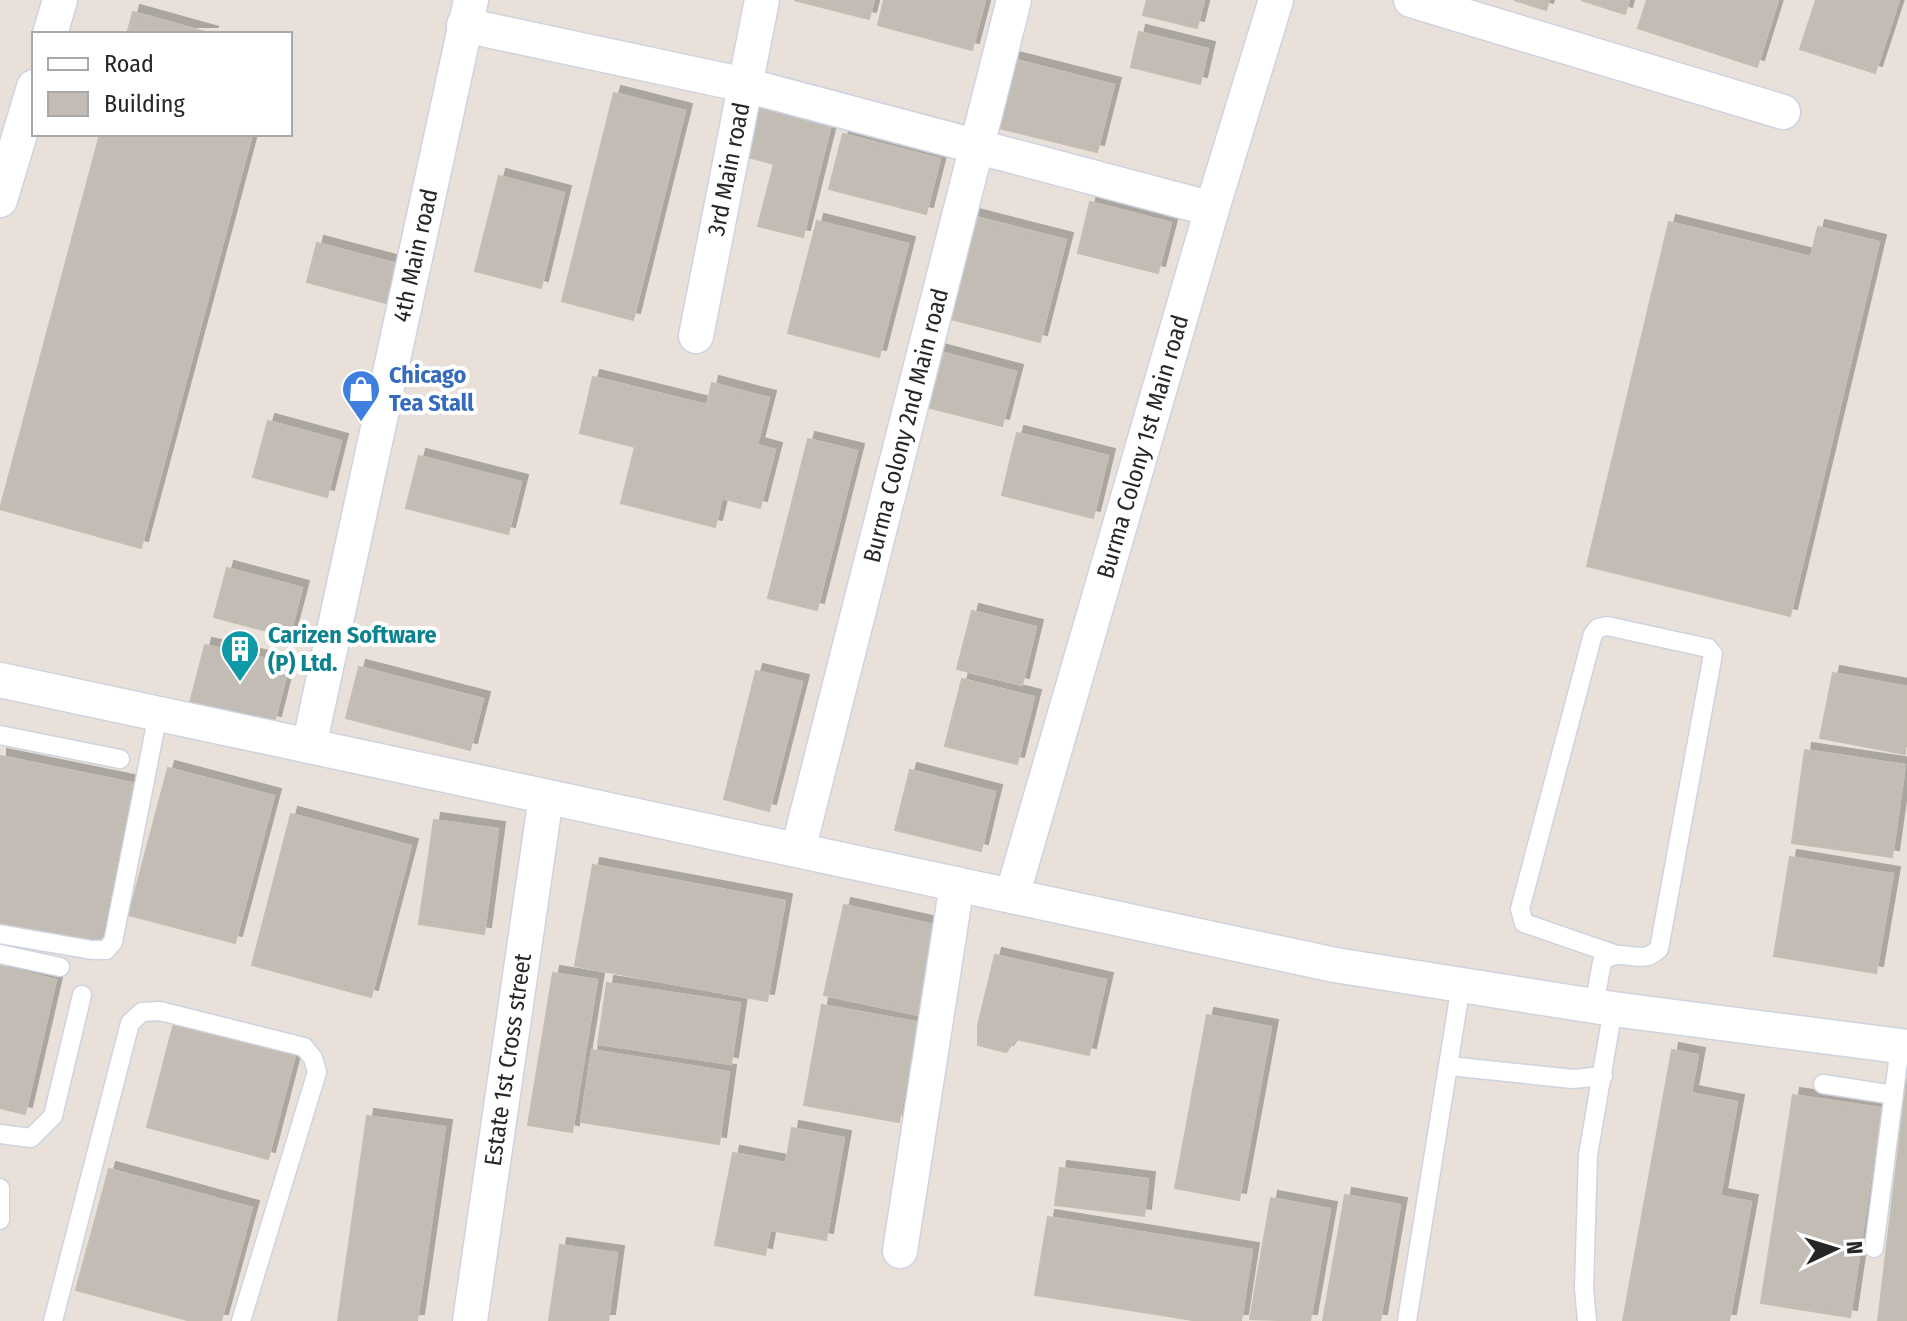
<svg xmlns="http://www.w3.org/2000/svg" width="1907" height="1321" font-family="'Fira Sans Condensed',sans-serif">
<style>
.building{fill:#c2bcb4;stroke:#c4bdb3;stroke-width:2;filter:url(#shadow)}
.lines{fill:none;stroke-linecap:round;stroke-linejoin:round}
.service-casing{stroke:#ced3e0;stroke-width:21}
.minor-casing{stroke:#ced3e0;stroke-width:37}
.service{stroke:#fff;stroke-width:18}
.minor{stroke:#fff;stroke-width:34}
.labels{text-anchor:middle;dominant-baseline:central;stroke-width:8;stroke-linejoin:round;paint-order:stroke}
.street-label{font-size:24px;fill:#272727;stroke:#fff}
.shop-label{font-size:24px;font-weight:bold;fill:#366cbe;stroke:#fff;text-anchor:start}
.culture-label{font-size:24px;font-weight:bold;fill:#0d838f;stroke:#fff;text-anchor:start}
</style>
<defs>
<filter id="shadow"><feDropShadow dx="7" dy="-7" stdDeviation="0" flood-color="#0004"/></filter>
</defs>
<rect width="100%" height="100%" fill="#e9e1d9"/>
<g class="building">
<path d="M794,0H874L869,19Z"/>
<path d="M884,0H985L972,50L878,25Z"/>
<path d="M1147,0H1204L1197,28L1143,15Z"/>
<path d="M1514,0H1549L1546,10Z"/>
<path d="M1581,0H1629L1625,14Z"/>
<path d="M1647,0H1778L1757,67L1638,28Z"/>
<path d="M1816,0H1899L1875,73L1800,49Z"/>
<path d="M133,12L212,34H127Z"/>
<path d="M1139,32L1208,49L1200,84L1131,67Z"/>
<path d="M1012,59L1114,85L1097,152L995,127Z"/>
<path d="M614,93L685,111L633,320L562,301Z"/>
<path d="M757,105L831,124L803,237L758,226L774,164L744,156Z"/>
<path d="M100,134H252L141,548L0,509Z"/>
<path d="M843,134L940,159L926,214L829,189Z"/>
<path d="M499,176L564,193L541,288L475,271Z"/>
<path d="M1090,202L1171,223L1158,273L1078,253Z"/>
<path d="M972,216L1066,240L1040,342L947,318Z"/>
<path d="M817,221L908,244L879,357L788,333Z"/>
<path d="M1669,222L1811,257L1818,227L1879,242L1790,616L1587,566Z"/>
<path d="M317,243L397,264L386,303L307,282Z"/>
<path d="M933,350L1016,372L1002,426L919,405Z"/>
<path d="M593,377L707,405L712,383L769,398L757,445L775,450L760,508L722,498L715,527L621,503L635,447L580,433Z"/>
<path d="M268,421L341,441L327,497L253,477Z"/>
<path d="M1017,433L1108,456L1093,518L1002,495Z"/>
<path d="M808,439L857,451L817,610L768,598Z"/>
<path d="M419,456L521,482L508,534L406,508Z"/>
<path d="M227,568L302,588L289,637L214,617Z"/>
<path d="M972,611L1036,627L1022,685L957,669Z"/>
<path d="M205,645L289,664L274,723L190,703Z"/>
<path d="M359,667L483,699L470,750L346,718Z"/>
<path d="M756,671L802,682L769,811L724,799Z"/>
<path d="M1833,673L1907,687L1905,754L1820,738Z"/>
<path d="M962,679L1034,697L1017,764L945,746Z"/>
<path d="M1805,750L1905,765L1892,857L1792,843Z"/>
<path d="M0,756L132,783L100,944L0,924Z"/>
<path d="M168,768L274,796L235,943L129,915Z"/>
<path d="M910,770L995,792L981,851L895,830Z"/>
<path d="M291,814L411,846L371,997L252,965Z"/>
<path d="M434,820L498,829L484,934L419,924Z"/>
<path d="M1790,857L1893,874L1876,973L1774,956Z"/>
<path d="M593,865L785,901L767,1001L575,966Z"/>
<path d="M844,905L939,926L919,1015L824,995Z"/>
<path d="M995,955L1106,980L1089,1055L1016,1039L1006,1052L978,1045V1025Z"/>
<path d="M0,966L56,980L25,1114L0,1108Z"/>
<path d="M553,973L597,980L572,1132L528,1125Z"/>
<path d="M607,983L740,1003L731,1064L598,1044Z"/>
<path d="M822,1005L916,1022L899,1122L804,1105Z"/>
<path d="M1207,1015L1271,1027L1239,1200L1175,1188Z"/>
<path d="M174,1023L295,1055L268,1159L147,1127Z"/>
<path d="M592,1050L729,1072L719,1144L581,1122Z"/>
<path d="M1672,1050L1698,1055L1691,1093L1737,1102L1720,1196L1751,1202L1729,1321H1623Z"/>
<path d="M1907,1078V1321H1878Z"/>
<path d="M1793,1095L1881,1108L1850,1317L1761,1303Z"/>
<path d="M367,1116L445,1127L417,1321H338Z"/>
<path d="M792,1128L844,1138L826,1240L770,1230L765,1255L715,1245L733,1153L786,1163Z"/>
<path d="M1060,1168L1148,1179L1144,1216L1055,1205Z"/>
<path d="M109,1169L252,1208L221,1321H191L76,1290Z"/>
<path d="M1345,1195L1400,1205L1380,1321H1323Z"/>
<path d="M1271,1198L1330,1209L1310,1321L1250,1319Z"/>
<path d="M1048,1217L1252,1250L1241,1321H1199L1035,1295Z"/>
<path d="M560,1245L617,1253L608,1321H549Z"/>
</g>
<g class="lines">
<g class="service-casing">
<g id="service">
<path d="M0,735L120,759"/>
<path d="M0,934L92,950H106L113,942L158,714"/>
<path d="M0,954L60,967"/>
<path d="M1594,1006L1602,962C1616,948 1631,960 1648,956C1652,955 1656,951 1659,949L1713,654L1708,648L1607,626L1598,628L1593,634L1520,909L1524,923L1614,954"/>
<path d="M1449,1066L1573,1079L1603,1076"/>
<path d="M1823,1084L1894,1095"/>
<path d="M0,1134L31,1138L53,1116L82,995"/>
<path d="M0,1188V1220"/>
<path d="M1874,1248L1900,1046"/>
<path d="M53,1321L130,1023L142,1012L160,1011L304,1047L313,1058L317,1072L241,1321"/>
<path d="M1407,1321L1461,985"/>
<path d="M1587,1321L1584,1288L1588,1155L1613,1009"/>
</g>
</g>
<g class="minor-casing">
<g id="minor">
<path d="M1411,0L1783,112"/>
<path d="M464,25L745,85L1212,209"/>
<path d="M50,34L60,0"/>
<path d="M0,200L34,87"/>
<path id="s1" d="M696,336L762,0"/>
<path d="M0,680L1335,965L1613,1009L1907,1047"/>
<path id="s2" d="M309,746L471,0"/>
<path id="s3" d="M798,850L1014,0"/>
<path id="s4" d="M1012,896L1212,209L1276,0"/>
<path d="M900,1251L957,884"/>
<path id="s5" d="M470,1321L546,797"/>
</g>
</g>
<use href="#service" class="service"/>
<use href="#minor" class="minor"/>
</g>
<defs>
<g id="shop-pin" transform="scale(2)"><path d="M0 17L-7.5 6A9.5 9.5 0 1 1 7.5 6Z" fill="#3f7fe0" stroke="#fff"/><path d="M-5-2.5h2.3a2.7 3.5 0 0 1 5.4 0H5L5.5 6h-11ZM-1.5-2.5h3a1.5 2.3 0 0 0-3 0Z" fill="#fff"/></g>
<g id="building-pin" transform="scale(2)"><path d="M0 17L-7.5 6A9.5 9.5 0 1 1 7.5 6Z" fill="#0f9aa8" stroke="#fff"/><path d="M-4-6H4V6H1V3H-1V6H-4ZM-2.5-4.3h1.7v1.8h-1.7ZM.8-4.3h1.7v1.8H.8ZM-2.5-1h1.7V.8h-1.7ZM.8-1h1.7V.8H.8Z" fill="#fff"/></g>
</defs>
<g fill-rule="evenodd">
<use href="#shop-pin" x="361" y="389"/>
<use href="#building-pin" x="240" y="649"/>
</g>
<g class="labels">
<g class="street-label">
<text stroke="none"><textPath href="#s1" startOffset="170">3rd Main road</textPath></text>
<text stroke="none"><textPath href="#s2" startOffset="502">4th Main road</textPath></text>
<text stroke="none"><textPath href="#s3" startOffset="438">Burma Colony 2nd Main road</textPath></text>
<text stroke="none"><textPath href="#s4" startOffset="468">Burma Colony 1st Main road</textPath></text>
<text stroke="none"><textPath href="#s5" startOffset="264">Estate 1st Cross street</textPath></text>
</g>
<g class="shop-label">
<text x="389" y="375">Chicago<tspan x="389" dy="28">Tea Stall</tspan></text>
</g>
<g class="culture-label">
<text x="268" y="635">Carizen Software<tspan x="268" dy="28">(P) Ltd.</tspan></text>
</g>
</g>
<rect x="32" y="32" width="260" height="104" fill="#ffffff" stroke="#a9a9a9" stroke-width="2"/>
<rect x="48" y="58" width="40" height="12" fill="#ffffff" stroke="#a9a9a9" stroke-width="2"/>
<text x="104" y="72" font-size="24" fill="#272727">Road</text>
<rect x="48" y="92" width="40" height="24" fill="#c2bcb4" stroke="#a9a9a9" stroke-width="2"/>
<text x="104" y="112" font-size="24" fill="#272727">Building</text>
<g transform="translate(1835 1249) rotate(86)" stroke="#ffffff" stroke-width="6" paint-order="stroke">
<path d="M0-6L14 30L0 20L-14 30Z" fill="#272727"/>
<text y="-12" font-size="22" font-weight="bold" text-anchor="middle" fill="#272727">N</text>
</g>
</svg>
